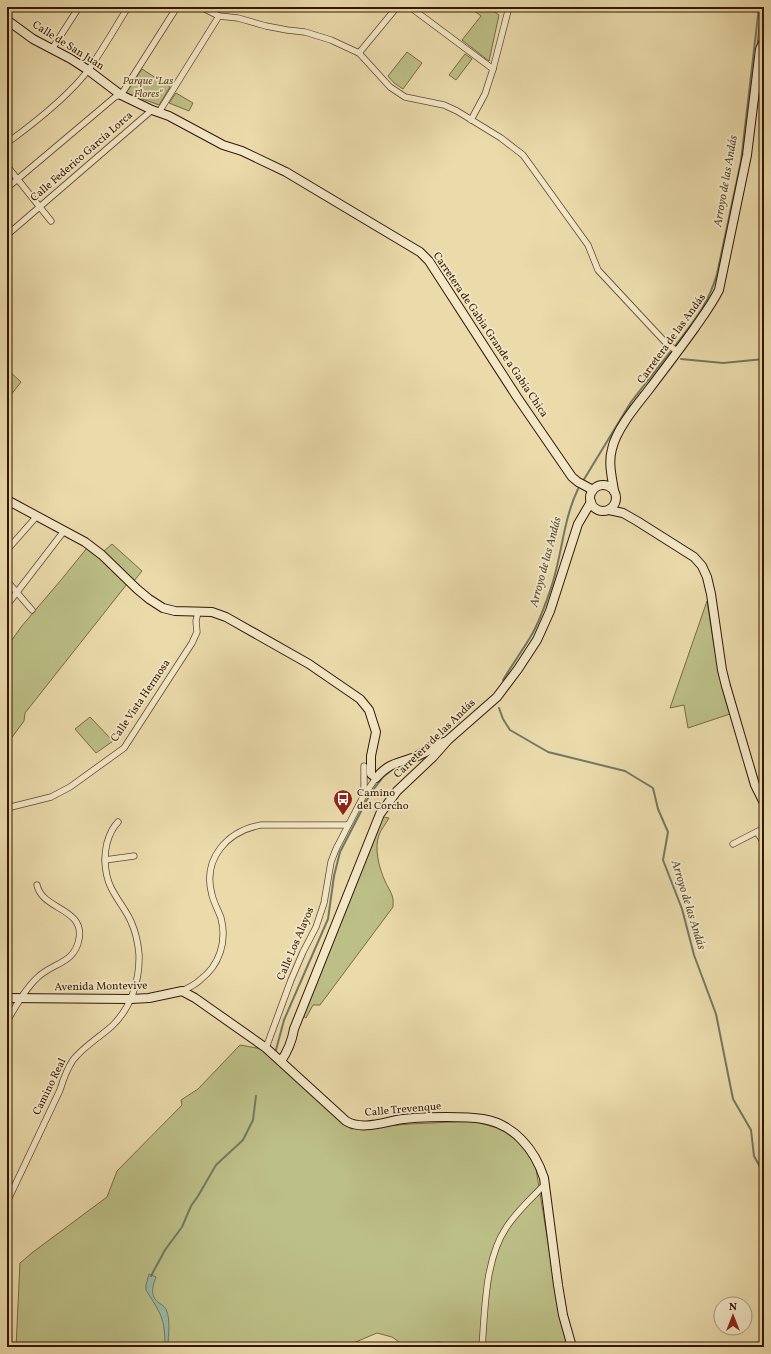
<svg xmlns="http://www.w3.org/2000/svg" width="771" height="1354" font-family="Vollkorn,serif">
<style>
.green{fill:#bcbf86;stroke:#786a44}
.water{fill:#98bba7;stroke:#707965}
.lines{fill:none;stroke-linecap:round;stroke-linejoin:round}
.stream{stroke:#707965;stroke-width:2}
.street-casing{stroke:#62472c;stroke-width:7}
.secondary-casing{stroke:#351602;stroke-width:10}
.street{stroke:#f2e8c8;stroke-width:5.5}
.secondary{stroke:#f2e8c8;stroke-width:8}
.labels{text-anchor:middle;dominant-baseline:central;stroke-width:3.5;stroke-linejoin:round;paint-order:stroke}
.street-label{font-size:11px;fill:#351602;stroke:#f2e8c8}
.park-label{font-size:11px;font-style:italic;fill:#5e492a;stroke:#f2e8c8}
.poi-label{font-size:11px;fill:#351602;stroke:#f2e8c8;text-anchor:start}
.water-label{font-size:12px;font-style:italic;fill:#58503c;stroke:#f2e8c8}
</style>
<rect width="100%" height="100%" fill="#ebdbab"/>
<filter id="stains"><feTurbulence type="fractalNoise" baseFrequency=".005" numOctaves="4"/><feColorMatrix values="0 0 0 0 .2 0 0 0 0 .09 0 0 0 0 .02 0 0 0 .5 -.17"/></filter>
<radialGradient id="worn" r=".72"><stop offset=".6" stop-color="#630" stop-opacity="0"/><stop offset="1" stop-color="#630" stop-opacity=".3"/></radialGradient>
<g class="green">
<path d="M469,7H488L499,15L489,61L462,40L481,16Z"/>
<path d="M761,7H764V30L757,46Z"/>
<path d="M407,52L422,63L403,89L394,83L388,76Z"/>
<path d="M465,54L472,59L456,80L449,75Z"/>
<path d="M142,69L170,87L159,105L126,93Z"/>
<path d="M176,93L193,103L189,111L169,103Z"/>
<path d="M7,369L21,382L7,400Z"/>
<path d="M112,544L142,571L134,581L103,552Z"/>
<path d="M87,548L108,564L127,584L25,713L24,721L7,744V647L21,627L61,580Z"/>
<path d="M707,601C713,639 718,677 730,714L688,728L684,705L670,708Z"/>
<path d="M90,717L113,741L96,753L75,729Z"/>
<path d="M383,817L389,818C386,824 381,829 379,835C374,848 379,868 385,881C390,892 394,894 393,907L320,1005H313L306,1018L303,1016L376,831Z"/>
<path d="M240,1045L262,1049L351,1129L410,1124L473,1121L501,1129L521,1143L527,1152L536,1169L552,1267L556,1296L568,1347H441V1342L402,1344L392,1337L377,1333L344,1347H16L20,1263L33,1252L107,1197L117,1171L182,1105L181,1100L198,1089Z"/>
</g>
<path class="water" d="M149,1274L156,1277C153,1285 149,1296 159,1303C162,1305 164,1306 166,1309C171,1320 168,1335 168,1347H165C165,1318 161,1314 146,1290V1285Z"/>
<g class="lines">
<g class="stream">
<path d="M675,346C694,321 708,305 717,274L741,161L759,7"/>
<path d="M681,359L723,363L764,359"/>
<path d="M583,481L631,402L670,352"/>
<path d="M503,680C512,665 522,651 531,636C540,621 545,605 551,588C562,556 563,520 578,489"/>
<path d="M499,708L503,719L510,730L548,752L625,771L653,788L658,809L668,832L663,860L682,909L694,955L716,1014L733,1099L751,1130L754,1156L764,1174"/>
<path d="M413,754L459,721"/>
<path d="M276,1050L284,1020L328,919L334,876L340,852L370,794L383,777L393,769"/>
<path d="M151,1276L165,1250L182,1227L191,1206L198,1196L216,1165L243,1140L253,1120L256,1096"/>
<path d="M759,1347L764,1326"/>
</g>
<g class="street-casing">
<g id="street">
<path d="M201,7L219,16L238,18L266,26L287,30L305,32L331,40L359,53L390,87L405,97L444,105L457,111L501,138L523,155L588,245L598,270L666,343L678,352"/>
<path d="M410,7L493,69"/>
<path d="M52,49L79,7"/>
<path d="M359,53L397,7"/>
<path d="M159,112L219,16"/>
<path d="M471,120L485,94L493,69L509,7"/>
<path d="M7,143C33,124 70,95 89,69C103,49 115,28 128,7"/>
<path d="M7,166L51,221"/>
<path d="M7,188L115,97L121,95L177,7"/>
<path d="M7,235L152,110"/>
<path d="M7,550L37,516"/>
<path d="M7,581L32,610"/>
<path d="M7,605L64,531"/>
<path d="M364,795V766"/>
<path d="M7,808L51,797L70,787L124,748L192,643L197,632L196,621L198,612"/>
<path d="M757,832L764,843"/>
<path d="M733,844L764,828"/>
<path d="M105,860L134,856"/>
<path d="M182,991C188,988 195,985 200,980C220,965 227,941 221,918C218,910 214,903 212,895C202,859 227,831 261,825H348"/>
<path d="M7,1021C16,1006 25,989 38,977C53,963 75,963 79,939C85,908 42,910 37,885"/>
<path d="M266,1048L291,980L303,952L316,927L324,903L331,862L336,849L364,795L376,778"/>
<path d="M7,1202L60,1090C63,1080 67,1069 73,1060C84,1046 100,1037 112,1026C131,1008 140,980 139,954C138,944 136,933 132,924C128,913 120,904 114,893C105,879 103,859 107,843C109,836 112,828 118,822"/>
<path d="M482,1347C485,1310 485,1259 506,1228C516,1212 532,1198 545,1184"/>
</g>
</g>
<g class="secondary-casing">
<g id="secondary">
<path d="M7,20L33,39L71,59L88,70L121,95L152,110L169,116L223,145L242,151L286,172L420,252L429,261L517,397L572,477L578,482L593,490"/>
<circle cx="603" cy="498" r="13"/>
<path d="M614,491C612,477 608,463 612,449C616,430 635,407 647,392C663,371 679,350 694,329C703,316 712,304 719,290L747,155L760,49L764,41"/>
<path d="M7,500L85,542L102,555L137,589L149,599L163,608L175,611L212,612L226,617L309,664L360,699L369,710L376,732L371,756V774L376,778C389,763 396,764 412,758C423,755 434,747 444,742"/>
<path d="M609,510L623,513L637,521L694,557L702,566L707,577L711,594L722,670L726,686L755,785L764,803"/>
<path d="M7,998L131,999L149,998L182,991L195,998L266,1048L346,1121C361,1130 381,1123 397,1120C413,1117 430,1117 446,1117C458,1117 471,1117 483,1119C514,1124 535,1150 544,1178L558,1285L563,1315L572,1347"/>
<path d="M281,1061C288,1051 292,1041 294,1029L380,814L397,791L433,757L448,740L497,697L518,669L537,640L550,611L578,524L591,502"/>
</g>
</g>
<use href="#street" class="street"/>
<use href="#secondary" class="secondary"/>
</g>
<defs>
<g id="bus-pin" transform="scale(1)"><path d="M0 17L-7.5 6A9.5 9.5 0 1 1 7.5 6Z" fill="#8f2418" stroke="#f2e8c8"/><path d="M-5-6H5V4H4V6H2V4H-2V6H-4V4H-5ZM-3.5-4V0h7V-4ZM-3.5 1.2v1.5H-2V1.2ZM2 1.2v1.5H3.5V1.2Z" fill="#fff"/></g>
</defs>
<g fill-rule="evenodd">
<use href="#bus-pin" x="343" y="799"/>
</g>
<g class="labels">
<g class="street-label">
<text transform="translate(68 46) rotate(32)">Calle de San Juan</text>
<text transform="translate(82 157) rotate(-41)">Calle Federico García Lorca</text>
<text transform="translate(490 335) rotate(56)">Carretera de Gabia Grande a Gabia Chica</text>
<text transform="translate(672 339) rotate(-54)">Carretera de las Andás</text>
<text transform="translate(141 701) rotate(-56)">Calle Vista Hermosa</text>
<text transform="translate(435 739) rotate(-44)">Carretera de las Andás</text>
<text transform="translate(296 944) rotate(-67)">Calle Los Alayos</text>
<text transform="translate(101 987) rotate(-1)">Avenida Montevive</text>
<text transform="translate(50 1087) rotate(-64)">Camino Real</text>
<text transform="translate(403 1110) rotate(-5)">Calle Trevenque</text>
</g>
<g class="park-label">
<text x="148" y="81">Parque "Las<tspan x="148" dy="13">Flores"</tspan></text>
</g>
<g class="poi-label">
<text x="357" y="793">Camino<tspan x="357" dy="13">del Corcho</tspan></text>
</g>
<g class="water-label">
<text transform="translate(726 181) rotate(-80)">Arroyo de las Andás</text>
<text transform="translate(546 562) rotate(-75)">Arroyo de las Andás</text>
<text transform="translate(688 905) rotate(73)">Arroyo de las Andás</text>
</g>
</g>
<rect width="771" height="1354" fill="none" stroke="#ebdbab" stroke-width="24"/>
<rect x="8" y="8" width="755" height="1338" fill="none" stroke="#351602" stroke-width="2"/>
<rect x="12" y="12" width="747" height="1330" fill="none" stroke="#351602"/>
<g transform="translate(733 1316)"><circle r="19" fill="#f2e8c8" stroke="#a69479"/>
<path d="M0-3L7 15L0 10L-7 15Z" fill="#8f2418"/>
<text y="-6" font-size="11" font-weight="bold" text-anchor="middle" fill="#351602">N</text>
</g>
<rect width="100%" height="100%" filter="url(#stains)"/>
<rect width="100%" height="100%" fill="url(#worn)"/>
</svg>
